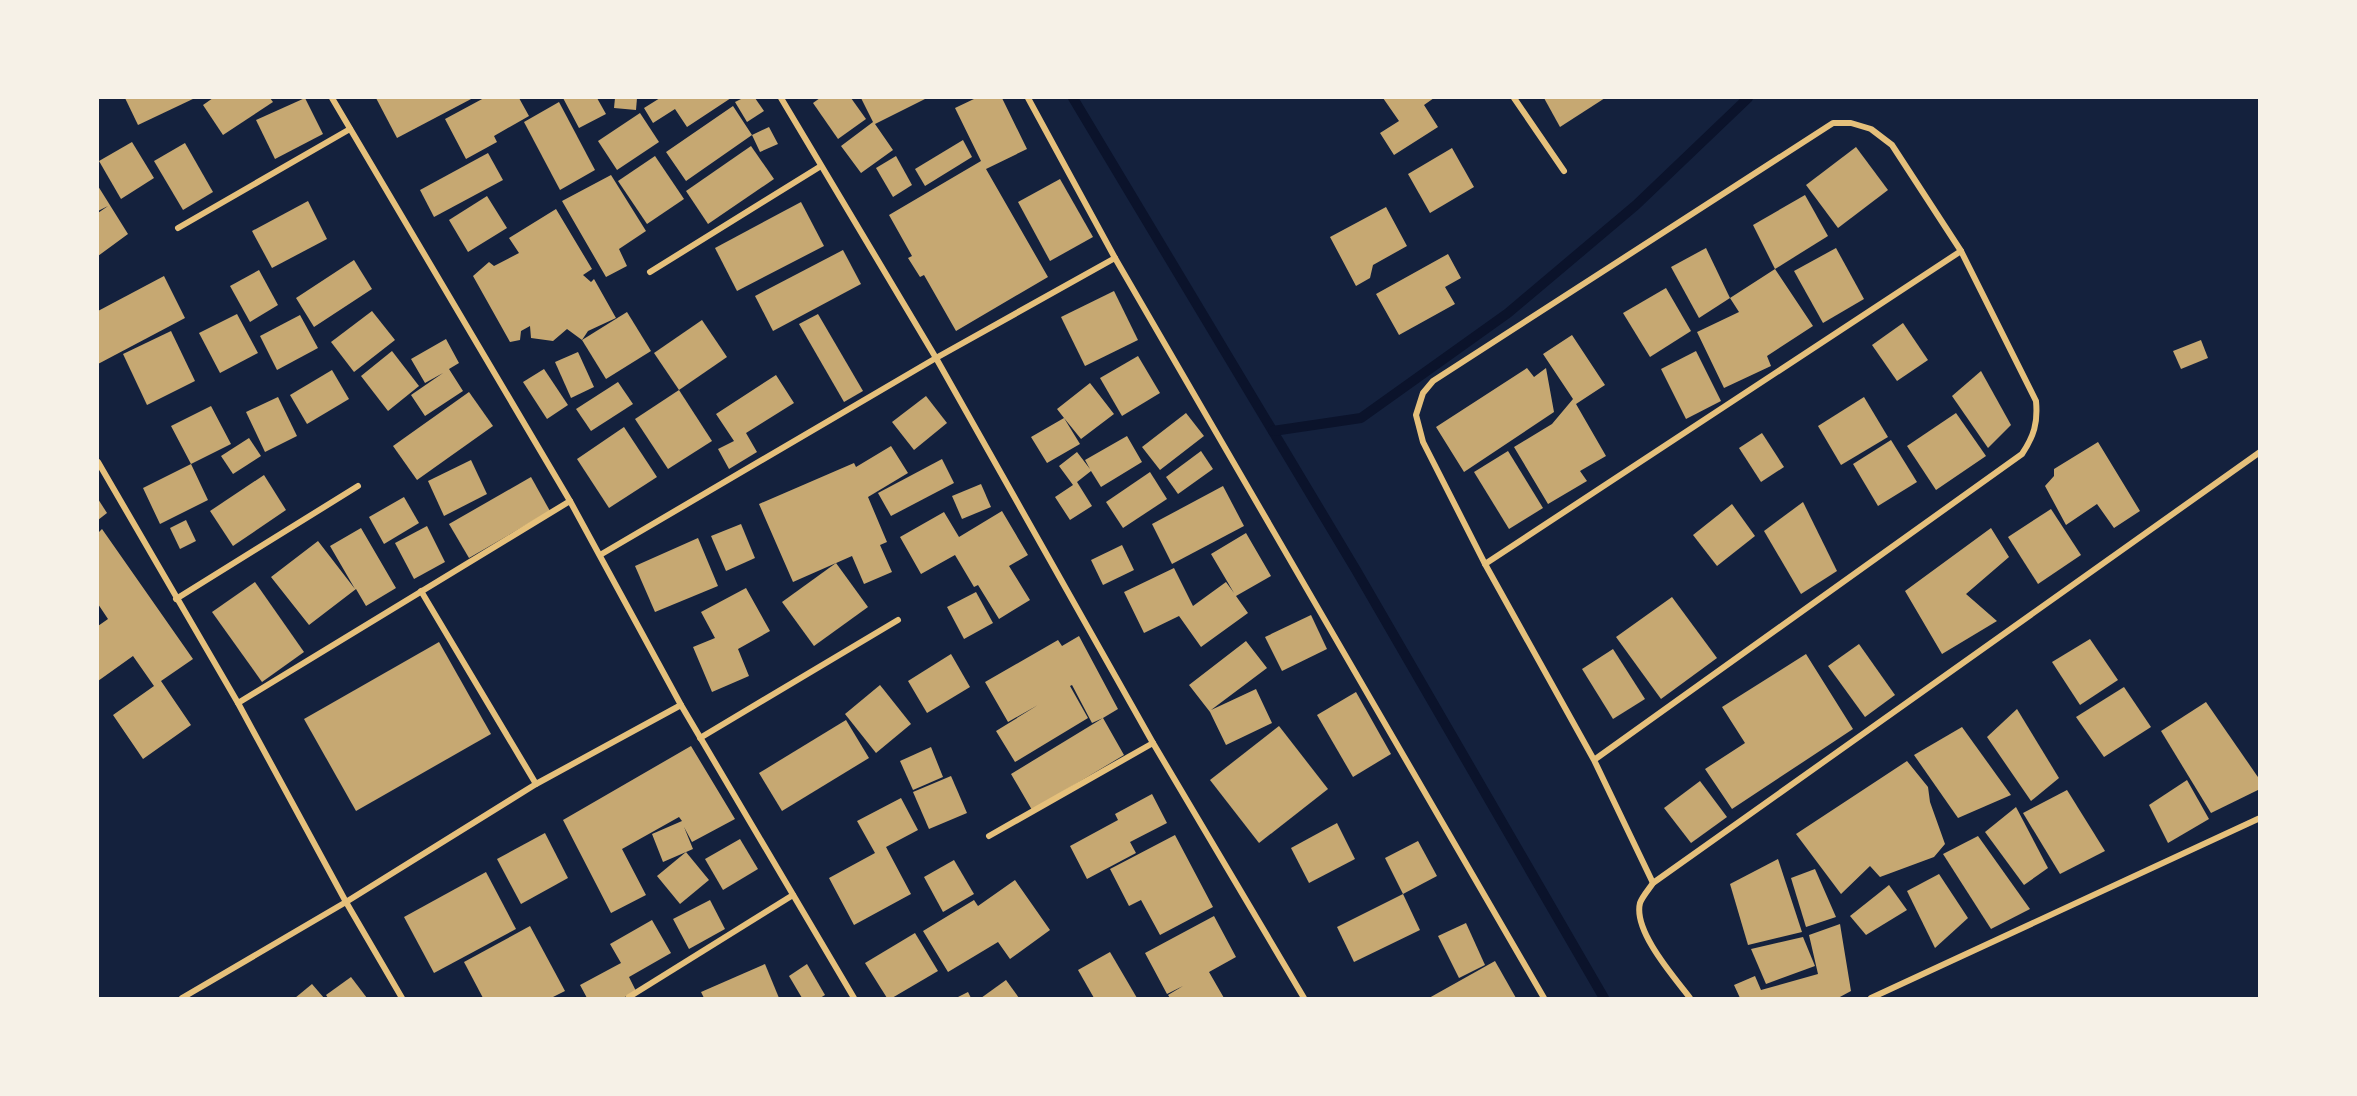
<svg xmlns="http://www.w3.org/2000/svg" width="2357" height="1096" font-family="'Roboto Serif',serif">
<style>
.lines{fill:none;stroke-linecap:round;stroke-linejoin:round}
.stream{stroke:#0b132b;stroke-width:10}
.building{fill:#c6a872}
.minor{stroke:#e5c07b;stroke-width:6}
</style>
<rect width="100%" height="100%" fill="#14213d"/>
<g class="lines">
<g class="stream">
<path d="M1073,98L1356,570L1604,998"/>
<path d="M1273,431L1361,418L1508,313L1636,205L1748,98"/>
</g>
</g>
<g class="building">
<path d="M125,98H195L138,125Z"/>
<path d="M213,98H270L273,102L223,135L203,105Z"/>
<path d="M305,98L323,134L275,159L256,120Z"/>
<path d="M376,98H473L397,138Z"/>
<path d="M484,98H519L529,116L494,136L497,142L466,159L445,119Z"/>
<path d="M563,98H597L606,114L579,128Z"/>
<path d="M615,98H637L636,110L614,108Z"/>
<path d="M660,98H731L687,127L675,109L653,123L644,108Z"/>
<path d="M743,98H755L764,111L747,122L735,102Z"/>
<path d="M820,98H851L866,119L838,139L813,103Z"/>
<path d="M861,98H927L875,124L893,150L861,173L841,146L873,122Z"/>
<path d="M976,98H1002L1027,149L986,169L1048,277L956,331L924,275L920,277L908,258L912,256L889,215L981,161L955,108Z"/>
<path d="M1383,98H1434L1424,105L1438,127L1394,155L1380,133L1399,121Z"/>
<path d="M1544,98H1605L1560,127Z"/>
<path d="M559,102L595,170L560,190L524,122Z"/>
<path d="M733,106L752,135L769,127L778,144L760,152L752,135L686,181L666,152Z"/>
<path d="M640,113L659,142L617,170L598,141Z"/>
<path d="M963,140L972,157L925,186L915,169Z"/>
<path d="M132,142L154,178L121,199L99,161Z"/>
<path d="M185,143L213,192L183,210L154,161Z"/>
<path d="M751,146L774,179L708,224L686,191Z"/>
<path d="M1856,147L1888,190L1838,228L1806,185Z"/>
<path d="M1452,148L1474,187L1430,213L1408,174Z"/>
<path d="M488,153L503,180L434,217L420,190Z"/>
<path d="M655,156L684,199L647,224L618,181Z"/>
<path d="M896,156L912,185L893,197L876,168Z"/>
<path d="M611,175L646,231L619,249L627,266L606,277L562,201Z"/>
<path d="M1060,179L1093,237L1050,261L1018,202Z"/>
<path d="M98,186L128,234L98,256V213L108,206L98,211Z"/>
<path d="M1805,195L1828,236L1775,269L1753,225Z"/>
<path d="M487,196L507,228L468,252L449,220Z"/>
<path d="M308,201L327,239L272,268L252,231Z"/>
<path d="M801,202L824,246L737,291L715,248Z"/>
<path d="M1386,207L1407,246L1373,265L1370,278L1356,286L1330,237Z"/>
<path d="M556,209L592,269L583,275L591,282L594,279L616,318L588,331L582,340L567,329L553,341L531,338L530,326L521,331L520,340L510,342L473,276L489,262L494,266L519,253L509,238Z"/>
<path d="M1706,248L1730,298L1699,318L1671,267Z"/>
<path d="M1836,248L1864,299L1823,323L1794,271Z"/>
<path d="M843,250L861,284L773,331L755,296Z"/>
<path d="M1448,254L1461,278L1445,287L1455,304L1399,335L1376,294Z"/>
<path d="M354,260L372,289L314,327L296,298Z"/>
<path d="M1775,269L1813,326L1767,356L1771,366L1724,388L1697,332L1739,312L1730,298Z"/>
<path d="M259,270L278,305L250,322L230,286Z"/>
<path d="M164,276L185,318L98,364V311Z"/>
<path d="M1666,288L1691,331L1650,357L1623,313Z"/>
<path d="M1114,291L1138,340L1085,366L1061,317Z"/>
<path d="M372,311L395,340L354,372L331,342Z"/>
<path d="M627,312L651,351L606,379L582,340Z"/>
<path d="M237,314L258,353L220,373L199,333Z"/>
<path d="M818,314L863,391L844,402L799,324Z"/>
<path d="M300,315L318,348L277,370L260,336Z"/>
<path d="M702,320L727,357L679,390L654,353Z"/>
<path d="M1903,323L1928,360L1897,381L1872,345Z"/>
<path d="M171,331L195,381L147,405L123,354Z"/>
<path d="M1572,335L1605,385L1576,404L1606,456L1580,471L1587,481L1548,504L1514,447L1552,424L1573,399L1543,354Z"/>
<path d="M446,339L459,363L449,369L463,391L425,416L411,395L443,373L425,383L411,359Z"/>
<path d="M2201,340L2208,358L2181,369L2173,351Z"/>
<path d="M392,351L419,386L388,411L361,376Z"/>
<path d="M1696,351L1721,401L1686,419L1661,369Z"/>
<path d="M578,352L594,387L571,398L555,362Z"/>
<path d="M1138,356L1160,393L1122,416L1100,378Z"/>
<path d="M1527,368L1534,377L1546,368L1554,412L1464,472L1436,427Z"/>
<path d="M544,369L568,405L547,419L523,382Z"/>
<path d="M332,370L349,399L307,424L290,395Z"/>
<path d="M1981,371L2011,425L1988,448L1952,396Z"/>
<path d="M776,375L794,403L746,433L757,452L729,469L718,449L734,441L716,414Z"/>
<path d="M618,382L633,404L591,431L576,409Z"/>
<path d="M1090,383L1114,414L1081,439L1064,418L1080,444L1047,463L1031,437L1064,418L1057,409Z"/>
<path d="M679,390L712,441L668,469L635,419Z"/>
<path d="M469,392L493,426L417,480L393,446Z"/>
<path d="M926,396L947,423L914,450L892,422Z"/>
<path d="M278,397L297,436L265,452L246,412Z"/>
<path d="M1864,397L1888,437L1841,465L1818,426Z"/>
<path d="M211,406L231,444L191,464L208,500L160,524L143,488L191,464L171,426Z"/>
<path d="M1186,413L1204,436L1160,470L1142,447Z"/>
<path d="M1956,413L1986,456L1936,490L1907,446Z"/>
<path d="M624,427L657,477L609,508L577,459Z"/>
<path d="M1762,433L1784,467L1761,482L1739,448Z"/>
<path d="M1127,436L1142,462L1101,487L1091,471L1077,482L1092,506L1070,520L1055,497L1073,485L1059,466L1077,452L1090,469L1085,460Z"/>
<path d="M249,438L261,456L233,474L221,456Z"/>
<path d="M1891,440L1917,482L1878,506L1853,464Z"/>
<path d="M2098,442L2140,511L2114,528L2097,504L2066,525L2045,486L2054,476V469Z"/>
<path d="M891,446L908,473L868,497L887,542L880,545L892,572L864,584L852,556L793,582L759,504L854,463L856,467Z"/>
<path d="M1201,451L1213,469L1178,494L1166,477Z"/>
<path d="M1508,451L1543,508L1509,529L1474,472Z"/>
<path d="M942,459L954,483L891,516L878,493Z"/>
<path d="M471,460L487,494L444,516L428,481Z"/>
<path d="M1150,472L1167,499L1123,528L1106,502Z"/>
<path d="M264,475L286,510L233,546L210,511Z"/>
<path d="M531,477L550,511L469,558L449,524Z"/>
<path d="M981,484L991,507L962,519L952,496Z"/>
<path d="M1223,486L1244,526L1172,564L1152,524Z"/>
<path d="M404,497L419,523L384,544L369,517Z"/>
<path d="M98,499L107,513L98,520Z"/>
<path d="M1803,502L1837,571L1801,594L1764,531Z"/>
<path d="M1732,504L1755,536L1717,566L1693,535Z"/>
<path d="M2051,509L2081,555L2038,584L2008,537Z"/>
<path d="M1002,511L1028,555L1009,566L1030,600L999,619L978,585L974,587L955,555L921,574L900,537L944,512L959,537Z"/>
<path d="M186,520L196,541L180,549L170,528Z"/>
<path d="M741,524L755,558L726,571L711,536Z"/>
<path d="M427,526L445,562L414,579L395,543Z"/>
<path d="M361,528L396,588L366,606L356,589L309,625L271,577L318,541L355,589L330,546Z"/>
<path d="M1991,528L2009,557L1966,594L1997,621L1942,654L1905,591Z"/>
<path d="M102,529L193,659L161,681L191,725L143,759L113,715L154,686L133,656L98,681V626L108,619L98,604V533Z"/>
<path d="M1246,533L1271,576L1236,596L1248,613L1201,647L1179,616L1144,633L1124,592L1174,568L1193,606L1226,582L1234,593L1211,554Z"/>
<path d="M698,538L718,586L655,612L635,566Z"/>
<path d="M1122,545L1134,570L1103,585L1091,560Z"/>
<path d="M836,563L868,607L814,646L782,602Z"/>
<path d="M255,582L304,652L262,682L212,612Z"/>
<path d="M746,588L770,631L738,649L749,676L712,692L693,647L715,638L701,612Z"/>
<path d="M976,592L993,623L964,639L947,607Z"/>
<path d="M1672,597L1717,658L1661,699L1616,637Z"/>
<path d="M1311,615L1327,649L1282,671L1265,637Z"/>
<path d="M1079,636L1118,709L1103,718L1124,755L1032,810L1011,774L1103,718L1092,723L1072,685L1070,686L1088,718L1015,762L996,731L1038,705L1008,722L985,682L1058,640L1062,646Z"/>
<path d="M2090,639L2118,680L2080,705L2052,662Z"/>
<path d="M1246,641L1267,668L1211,710L1256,689L1272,723L1226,745L1210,712L1189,685Z"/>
<path d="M439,642L491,734L356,811L304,719Z"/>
<path d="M1859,644L1895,695L1865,717L1828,666Z"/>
<path d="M1613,649L1645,699L1613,719L1582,669Z"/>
<path d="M951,654L970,687L927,713L908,681Z"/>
<path d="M1806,654L1853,729L1732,809L1705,769L1745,743L1722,707Z"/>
<path d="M880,685L911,724L876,753L845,714Z"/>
<path d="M2124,687L2151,727L2104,757L2076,717Z"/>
<path d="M1356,692L1391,754L1353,777L1317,715Z"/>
<path d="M2206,702L2260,780V789L2211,813L2161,731Z"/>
<path d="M2017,709L2059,778L2031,801L1987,737Z"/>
<path d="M846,720L869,758L782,811L759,773Z"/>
<path d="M1279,726L1328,789L1259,843L1210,780Z"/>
<path d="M1962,727L2011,795L1958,818L1914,755Z"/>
<path d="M691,746L735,819L692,842L684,827L693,849L663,862L652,834L682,821L679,817L622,849L646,895L611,913L563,820Z"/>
<path d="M931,747L943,777L913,790L900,761Z"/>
<path d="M1907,761L1928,787L1930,802L1945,844L1934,857L1880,877L1870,866L1841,894L1796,834Z"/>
<path d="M951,776L967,813L929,829L913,792Z"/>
<path d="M2187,780L2209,819L2168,843L2149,805Z"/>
<path d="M1700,781L1727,817L1691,843L1664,808Z"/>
<path d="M2067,790L2105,851L2060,874L2023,813Z"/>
<path d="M1152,794L1167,823L1130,842L1136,853L1087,879L1070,846L1118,820L1115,814Z"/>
<path d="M901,798L918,830L886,847L911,894L854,925L829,878L875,853L857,821Z"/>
<path d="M2016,807L2048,868L2024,885L1985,832Z"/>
<path d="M1337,823L1355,859L1309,883L1291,848Z"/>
<path d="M545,833L568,878L521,904L497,859Z"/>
<path d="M1175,835L1213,907L1160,935L1141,900L1129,906L1110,869Z"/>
<path d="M1978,836L2030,909L1991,929L1943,854Z"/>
<path d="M740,839L758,869L723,890L705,859Z"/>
<path d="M1418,841L1437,876L1403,894L1385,858Z"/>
<path d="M686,852L709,880L680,904L657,876Z"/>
<path d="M1778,859L1802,932L1748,945L1730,884Z"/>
<path d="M954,860L974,894L943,912L924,877Z"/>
<path d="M1815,869L1836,917L1806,927L1791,878Z"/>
<path d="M486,872L516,929L434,973L404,917Z"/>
<path d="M1939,874L1968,918L1935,948L1907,891Z"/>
<path d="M1015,880L1050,930L1010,959L998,942L948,972L923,931L974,900L978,906Z"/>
<path d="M1889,885L1907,910L1866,935L1850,916Z"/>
<path d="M1403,894L1420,930L1354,962L1337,927Z"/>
<path d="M710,900L725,929L689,949L673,919Z"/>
<path d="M1214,916L1236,957L1209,972L1224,998H1170L1168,995L1183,986L1167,994L1145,953Z"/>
<path d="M652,920L671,953L629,977L636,991L623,998H587L580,985L621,963L610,944Z"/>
<path d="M1466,923L1485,965L1459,978L1438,936Z"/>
<path d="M1840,924L1851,991L1838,998H1740L1734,985L1755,976L1761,990L1818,974L1809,935Z"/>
<path d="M530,926L565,991L551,998H483L464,962Z"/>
<path d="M915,933L938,971L892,998H887L865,963Z"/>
<path d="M1803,937L1815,966L1766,984L1751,949Z"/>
<path d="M1110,952L1137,998H1094L1078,970Z"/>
<path d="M1495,961L1516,998H1429Z"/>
<path d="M765,964L779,998H704L701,992Z"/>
<path d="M807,964L825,995L820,998H802L789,976Z"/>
<path d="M351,977L367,998H328L326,995Z"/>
<path d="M1006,980L1019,998H981Z"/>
<path d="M312,984L324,998H295Z"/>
<path d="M968,992L971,998H956Z"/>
</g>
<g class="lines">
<g class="minor">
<path d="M332,98L570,501L681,705L854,998"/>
<path d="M781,98L936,358L1153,743L1304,998"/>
<path d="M1028,98L1115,258L1544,998"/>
<path d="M1514,98L1564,171"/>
<path d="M178,228L350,129"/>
<path d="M650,272L821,166"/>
<path d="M98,462L238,703L346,902L402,998"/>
<path d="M600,555L936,358L1115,258"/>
<path d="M1485,564L1961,251"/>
<path d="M421,591L536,784"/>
<path d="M176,599L358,486"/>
<path d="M238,703L570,501"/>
<path d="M700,738L898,620"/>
<path d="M1594,760L2022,454C2034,436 2038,423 2036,401L1961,251L1892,145L1871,129L1851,123H1833L1433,381L1423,393L1416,415L1423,442L1485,564L1594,760L1653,883"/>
<path d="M989,836L1153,743"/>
<path d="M629,997L793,895"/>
<path d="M182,998L346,902L536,784L681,705"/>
<path d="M1690,998C1674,977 1633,931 1640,903C1642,897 1649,889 1653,883L2260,452"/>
<path d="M1871,998L2260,818"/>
</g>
</g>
<rect width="2357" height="1096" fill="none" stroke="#f6f1e7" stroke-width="198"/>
</svg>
